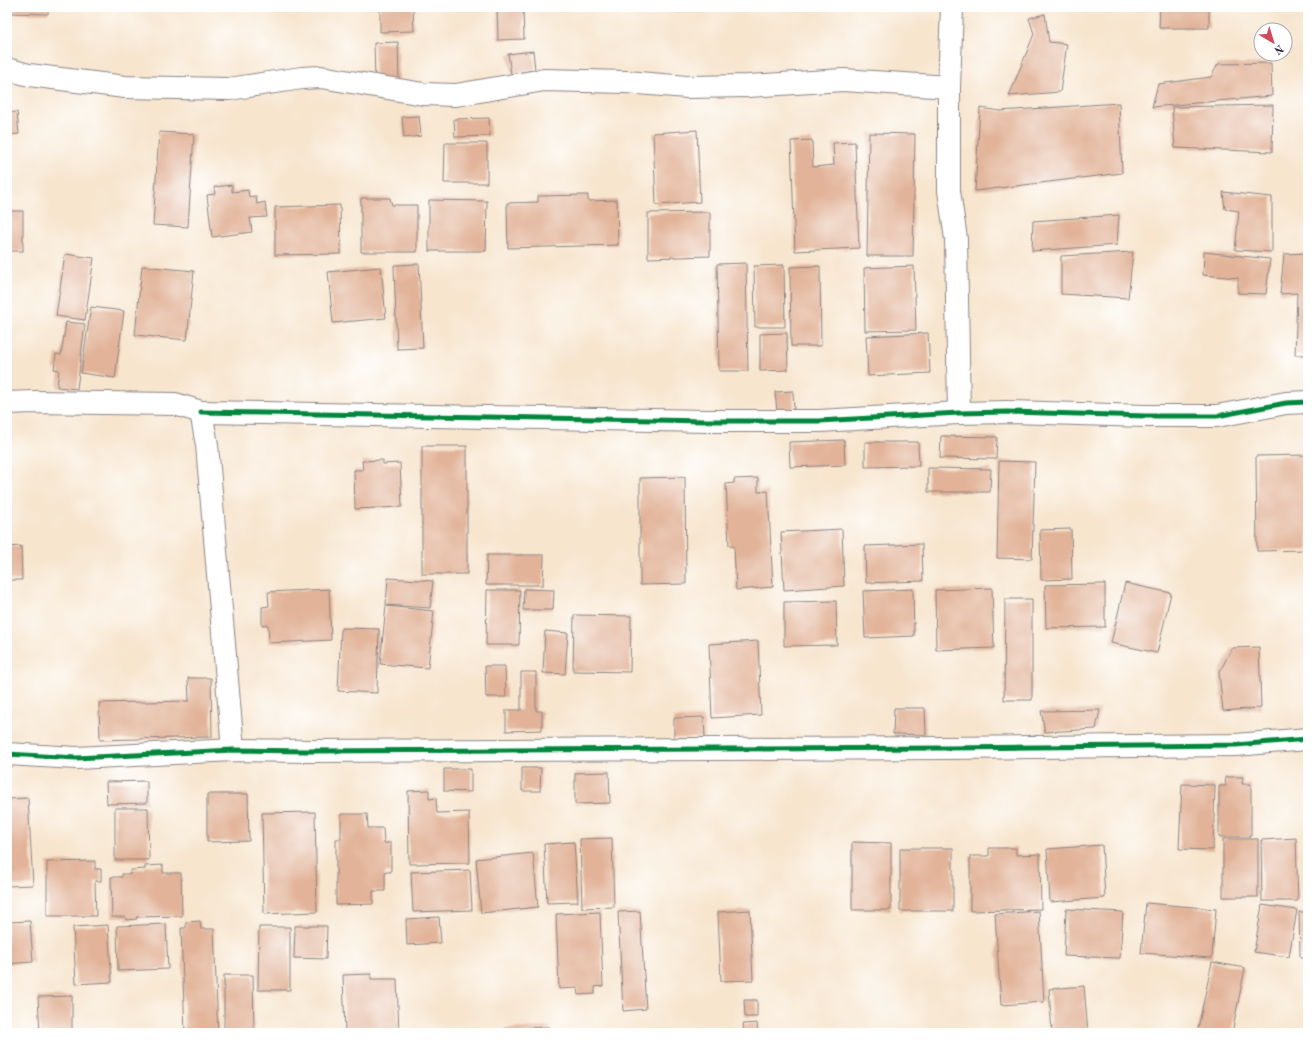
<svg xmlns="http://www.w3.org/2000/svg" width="1315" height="1040" font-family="'Old Standard TT',serif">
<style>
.building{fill:#e2b398}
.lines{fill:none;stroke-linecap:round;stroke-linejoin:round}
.minor-casing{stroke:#8c8484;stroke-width:24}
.minor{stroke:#fff;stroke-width:22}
.cycleway-casing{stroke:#fff;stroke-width:8}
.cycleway{stroke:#00873e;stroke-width:5}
</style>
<rect width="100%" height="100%" fill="#fff"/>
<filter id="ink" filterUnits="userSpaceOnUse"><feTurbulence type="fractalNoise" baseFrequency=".025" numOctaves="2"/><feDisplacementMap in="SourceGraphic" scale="8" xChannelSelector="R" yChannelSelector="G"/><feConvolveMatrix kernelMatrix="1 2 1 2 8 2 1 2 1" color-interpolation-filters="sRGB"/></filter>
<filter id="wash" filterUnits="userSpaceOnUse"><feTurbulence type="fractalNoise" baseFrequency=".012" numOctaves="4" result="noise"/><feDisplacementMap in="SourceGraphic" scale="16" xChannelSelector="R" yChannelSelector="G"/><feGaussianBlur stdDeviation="0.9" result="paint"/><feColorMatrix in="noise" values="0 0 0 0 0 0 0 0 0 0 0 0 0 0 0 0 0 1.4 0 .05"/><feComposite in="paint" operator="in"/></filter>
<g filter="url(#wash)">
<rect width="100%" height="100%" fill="#f7e5ce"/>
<g id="blocks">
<g class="building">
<path d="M7,7H48V14L7,13Z"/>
<path d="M380,7H413L414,31L380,32Z"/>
<path d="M497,7H523L524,39L498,40Z"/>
<path d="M678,7H707V8L677,12Z"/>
<path d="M1160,7H1209V28H1159Z"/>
<path d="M1045,14L1049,42L1067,44L1060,92L1009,96L1034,34L1029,18Z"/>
<path d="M398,42L399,80L375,81L374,43Z"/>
<path d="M533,51L535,70L511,74L508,54Z"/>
<path d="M1271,63L1272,96L1152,107L1158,84L1211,77L1218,64Z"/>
<path d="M1119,103L1122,173L975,191L980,108L1000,111Z"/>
<path d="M1273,105L1272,152L1175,148L1172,107Z"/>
<path d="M17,112L19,134L7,135V113Z"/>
<path d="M419,116L421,136L404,138L402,117Z"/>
<path d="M489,118L490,136L455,137L454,119Z"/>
<path d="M697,130L700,202L656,205L653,133Z"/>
<path d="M159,132L194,134L188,227L153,225Z"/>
<path d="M869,133L915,134L913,256H867Z"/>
<path d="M812,140L813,167L834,165L833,143L855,142L859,248L795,251L791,141Z"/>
<path d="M445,143H487V183H444Z"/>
<path d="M232,185V192L248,190L249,197L256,196L257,204L265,202L267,217L250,218L252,232L212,237L207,195L215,194L214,187Z"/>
<path d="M1223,192L1272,197V252L1235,250L1239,211L1225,209Z"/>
<path d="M588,195V201L617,200L618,245L508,248L507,203L538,202V196Z"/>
<path d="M361,198H390L392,205H417V252H361Z"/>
<path d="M429,200L487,201L486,251H429Z"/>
<path d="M340,205L341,254L275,255V207Z"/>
<rect x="7" y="211" width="16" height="40"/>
<path d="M710,212V256L648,258V213Z"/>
<path d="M1119,215L1117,245L1032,251L1033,221Z"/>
<path d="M1133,252L1128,298L1061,294V256Z"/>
<path d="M1204,252L1270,259L1266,294L1238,293V278L1203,275Z"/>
<path d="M1308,253V355H1295L1297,293L1280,294L1284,254Z"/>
<path d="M65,254L94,258L85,320L56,316Z"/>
<path d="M746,263L748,371H719L717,264Z"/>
<path d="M419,264L423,348L397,349L394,265Z"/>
<path d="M784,265L785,327H755L754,266Z"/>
<path d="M142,266L194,271L187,340L135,335Z"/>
<path d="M820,266L821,346H791L790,267Z"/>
<path d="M914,266L916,330L865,331L864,268Z"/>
<path d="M381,267L386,318L333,323L328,272Z"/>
<path d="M91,307L124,311L115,378L81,373Z"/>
<path d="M66,322L85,324L77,389L57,387L59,370L54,369L56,354L61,355Z"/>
<path d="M787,333L788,370L760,371V334Z"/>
<path d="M928,333L930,373L868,376L866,336Z"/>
<path d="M793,391L794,409L777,411L775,392Z"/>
<path d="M941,436L997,437L996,459L940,458Z"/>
<path d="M844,440L845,465L790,467L789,442Z"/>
<path d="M865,442H918L919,466L865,467Z"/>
<rect x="422" y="446" width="45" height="128"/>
<path d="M1308,455V550L1257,551L1256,456Z"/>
<path d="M383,460V464L400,463L402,507L355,509L354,470H363L362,461Z"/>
<path d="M999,461L1035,462L1032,559L997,558Z"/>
<path d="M928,468L991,469L990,492H928Z"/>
<path d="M685,477L686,584L640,585V478Z"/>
<path d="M758,478V492L768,491L773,587L736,590L734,546H729L726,484L734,483V479Z"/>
<path d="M842,529L844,586L784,590L781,532Z"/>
<path d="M1071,529L1072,579L1041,580L1040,530Z"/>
<path d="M922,544L923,581L866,583L865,546Z"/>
<path d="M21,546L22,580H7V547Z"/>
<path d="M487,555H544L543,585H486Z"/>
<path d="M388,578L433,581L430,608L386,605Z"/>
<path d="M1125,583L1171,593L1157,653L1111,643Z"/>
<path d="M1105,584V627L1046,628L1045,585Z"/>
<path d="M992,588L994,648L936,650L935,590Z"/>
<path d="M329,589L331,640L269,643L268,625H262V607L269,606L268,592Z"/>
<path d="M524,589L554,590L553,610H523Z"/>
<path d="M913,589L914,636L865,638L863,591Z"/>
<path d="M487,590H520L519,645H486Z"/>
<path d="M1005,599H1032V700H1004Z"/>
<path d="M836,601L837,645L784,646V602Z"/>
<path d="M386,606L434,611L428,668L380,664Z"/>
<path d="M574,615L631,616L630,672L573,671Z"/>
<path d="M341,628L379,629L377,693L338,691Z"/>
<path d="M545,631L568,633L565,674L543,673Z"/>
<path d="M758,641L761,715L712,718L709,644Z"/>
<path d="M1259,647L1261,708L1223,711L1219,673L1232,648Z"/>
<path d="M485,666H505L506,697H486Z"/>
<path d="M521,672H536V711H542V730L506,731V710H521Z"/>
<path d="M188,678H211L212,737L100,740L99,703L189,701Z"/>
<path d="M894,708H925L926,735L893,734Z"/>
<path d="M1100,710L1096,729L1045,732L1041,711Z"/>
<path d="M704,717L705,738H674V718Z"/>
<path d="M522,768H541L540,791H522Z"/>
<path d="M444,769H471V792L444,791Z"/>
<path d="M609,772L610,803L575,804V773Z"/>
<path d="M1225,777H1243L1242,784H1251V837H1219V786H1226Z"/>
<path d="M147,781V803L107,804L106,782Z"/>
<path d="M1182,784L1215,785L1213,850L1179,849Z"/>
<path d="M429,790V799L436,798L437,813L469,812L470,863L409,864L408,791Z"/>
<path d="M207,794H248L249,841L207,842Z"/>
<path d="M28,798L33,885L7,886V799Z"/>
<path d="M115,808H148L149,860H115Z"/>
<path d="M315,812L317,912L264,914L262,813Z"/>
<path d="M341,814H367L368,828H383L384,843H391V872H385V891H373V904L336,905V839H341Z"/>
<path d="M612,838L614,907L582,908L580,839Z"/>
<path d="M1296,838L1298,901H1262L1261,840Z"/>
<rect x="1223" y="839" width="35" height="58"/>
<path d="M574,842L578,902L547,903L544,844Z"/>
<path d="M852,842L891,843V910H852Z"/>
<path d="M1102,845L1105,898L1050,902L1047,849Z"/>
<rect x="900" y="848" width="53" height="63"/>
<path d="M989,848H1016V855L1040,854L1041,909L970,911V856H989Z"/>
<path d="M533,853L538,907L481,913L476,859Z"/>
<path d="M95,861V869H101V881H95L96,916H47V862Z"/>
<path d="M163,865V873H181L182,916L136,917L137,919L126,920V917H112L111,877H122V874H131V870L145,869V866Z"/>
<path d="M470,870L472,910L413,912L411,872Z"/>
<path d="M1146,903L1216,909L1212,958L1141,953Z"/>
<path d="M1262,905L1297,910L1289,957L1254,952Z"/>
<path d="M1066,909L1123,912L1120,958L1064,956Z"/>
<path d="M750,910L753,980L721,981L718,912Z"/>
<path d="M640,911L646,1009L623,1011L618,912Z"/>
<path d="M1039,911L1044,1002L1001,1005L995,914Z"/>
<path d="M600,912L603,986L595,987V994L578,995L577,988L559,989L556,914Z"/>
<path d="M1299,912H1308V958H1300Z"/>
<path d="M439,917L441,943L407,945L406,919Z"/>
<path d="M30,921L33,962L7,964V922Z"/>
<path d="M200,921L201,929H214L218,1033H185L181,928H186V922Z"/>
<path d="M166,924L168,969L118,971L117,926Z"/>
<path d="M108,925L112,982L76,984L73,927Z"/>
<path d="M295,926H327L326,959L294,958Z"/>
<path d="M259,927H290V990H258Z"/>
<path d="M1212,962L1245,968L1232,1033H1197Z"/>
<path d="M371,974V979H397L399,1033H345L343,975Z"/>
<path d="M224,975H253L254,1033H224Z"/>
<path d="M1084,986L1088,1033H1052L1049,989Z"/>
<path d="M72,996V1033H40L38,997Z"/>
<path d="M744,1000H757V1017H745Z"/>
<path d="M757,1023L758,1033H744L743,1024Z"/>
<path d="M550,1027V1033H506L505,1029Z"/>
</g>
</g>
</g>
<g filter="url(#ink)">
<use href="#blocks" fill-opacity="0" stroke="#8c8484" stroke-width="1"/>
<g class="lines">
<g class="minor-casing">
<g id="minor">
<path d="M952,7L949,87V191L956,239L959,413"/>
<path d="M7,69L29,75L125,87L229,89L302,78L321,77L423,94L456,95L544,80L626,82L687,87L748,86L843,80L949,87"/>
<path d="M7,403L33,402L175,404L201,412L207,445L233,750"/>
<path d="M201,412L707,421H819L959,413L1007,412L1146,416H1217L1286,403L1308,402"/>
<path d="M7,754L76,758L233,750L309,751L945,748L1236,745L1308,739"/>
</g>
</g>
<use href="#minor" class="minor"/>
<g class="cycleway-casing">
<g id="cycleway">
<path d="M201,412L707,421H819L959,413L1007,412L1146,416H1217L1286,403L1308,402"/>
<path d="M7,754L76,758L233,750L309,751L945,748L1236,745L1308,739"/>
</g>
</g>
<use href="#cycleway" class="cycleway"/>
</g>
</g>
<rect width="1315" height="1040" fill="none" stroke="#fff" stroke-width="24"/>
<g transform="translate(1273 42) rotate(142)"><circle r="19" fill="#ffffff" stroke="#a7a7b1"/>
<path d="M0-3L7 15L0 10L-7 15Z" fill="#d1495b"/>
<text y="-6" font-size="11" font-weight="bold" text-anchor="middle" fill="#22223b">N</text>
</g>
</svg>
